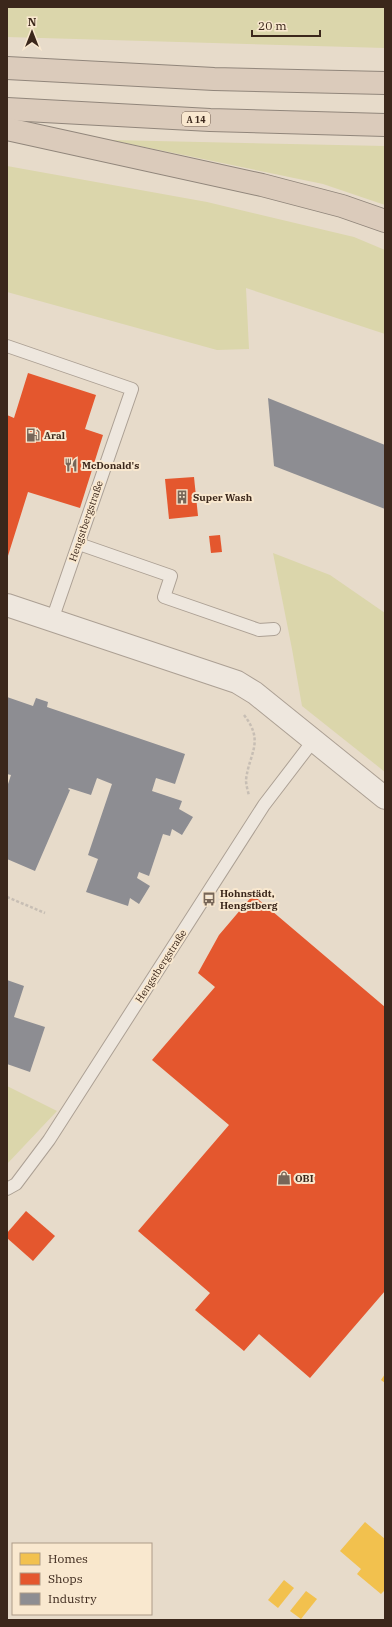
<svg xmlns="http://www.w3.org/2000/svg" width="392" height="1627" font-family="'IBM Plex Serif',serif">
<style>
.green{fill:#dbd6ab}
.homes{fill:#f2c14e}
.shops{fill:#e4572e}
.industry{fill:#8d8d92}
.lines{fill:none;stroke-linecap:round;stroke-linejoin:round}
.service-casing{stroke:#aca094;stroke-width:14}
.minor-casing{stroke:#aca094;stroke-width:24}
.motorway-casing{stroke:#91867b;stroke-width:24}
.path{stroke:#c7beb4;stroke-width:2.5;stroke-dasharray:3 2;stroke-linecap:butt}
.service{stroke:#eee7de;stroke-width:12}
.minor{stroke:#eee7de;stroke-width:22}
.motorway{stroke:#dbcbbb;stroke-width:22}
.labels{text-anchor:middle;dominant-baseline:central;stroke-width:4;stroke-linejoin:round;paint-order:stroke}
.shield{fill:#f9e8cf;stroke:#746151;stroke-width:1}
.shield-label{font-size:9px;font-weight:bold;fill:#3b271b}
.poi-label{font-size:10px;font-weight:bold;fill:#3b271b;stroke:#f9e8cf;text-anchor:start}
.street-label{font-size:10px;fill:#3b271b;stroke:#f9e8cf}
</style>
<rect width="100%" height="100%" fill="#e7dbca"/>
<g class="green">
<path d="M7,7L385,8V48L7,37Z"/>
<path d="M111,140L385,146V205L323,184Z"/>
<path d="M7,166L207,202L354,237L385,250V334L246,288L249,349L217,350L7,292Z"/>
<path d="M273,553L330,575L385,613V772L302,706L292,649Z"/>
<path d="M7,1086L57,1111L7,1164Z"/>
</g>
<g class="homes">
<path d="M385,1374V1383L381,1380Z"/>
<path d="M365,1522L385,1539V1590L381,1594L357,1574L361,1569L340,1551Z"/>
<path d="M284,1580L294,1588L278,1608L268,1600Z"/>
<path d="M306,1591L317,1599L301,1619L290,1611Z"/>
</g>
<g class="shops">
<path d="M28,373L96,395L85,429L103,435L80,508L28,492L7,559V415L14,418Z"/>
<path d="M194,477L198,516L169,519L165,479Z"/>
<path d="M220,535L222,552L211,553L209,536Z"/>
<path d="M253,895L385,1007V1291L310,1378L259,1334L244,1351L195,1310L210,1293L138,1231L229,1125L152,1060L215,987L198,973L219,935Z"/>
<path d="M26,1211L55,1236L33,1261L7,1238V1233Z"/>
</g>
<g class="industry">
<path d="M268,398L385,445V509L274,466Z"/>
<path d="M7,697L33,706L36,698L48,702L47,707L185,754L175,784L156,778L152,791L182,801L179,809L193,817L182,835L172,829L170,836L163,834L149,876L139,872L137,878L150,886L139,904L130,898L128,906L86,892L98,859L88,855L112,784L97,778L91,795L69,788L68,789L70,790L35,871L7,859L8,831H7V787L11,775L7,774Z"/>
<path d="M7,980L24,986L14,1017L45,1027L30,1072L7,1064Z"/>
</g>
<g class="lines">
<g class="service-casing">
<g id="service">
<path d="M7,346L132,389L52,620"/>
<path d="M79,544L171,576L164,597L259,630L274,629"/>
<path d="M7,1189L16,1184L49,1140L264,805L313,741"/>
</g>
</g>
<g class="minor-casing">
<path id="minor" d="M7,605L237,682L255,693L385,798"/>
</g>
<g class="motorway-casing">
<g id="motorway">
<path d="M7,68L214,79L385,83"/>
<path d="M7,109L210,120L385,125"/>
<path d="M7,129L262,185L342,206L385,221"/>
</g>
</g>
<g class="path">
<path d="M244,715C265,742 249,753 246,780C246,785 248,791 249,796"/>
<path d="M7,897L45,913"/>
</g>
<use href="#service" class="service"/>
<use href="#minor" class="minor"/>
<use href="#motorway" class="motorway"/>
</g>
<defs>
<g id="fuel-bare" transform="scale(1.08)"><path d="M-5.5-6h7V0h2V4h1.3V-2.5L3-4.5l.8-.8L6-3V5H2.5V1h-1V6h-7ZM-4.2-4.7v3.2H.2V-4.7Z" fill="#776658" stroke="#f9e8cf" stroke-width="2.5" paint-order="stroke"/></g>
<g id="restaurant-bare" transform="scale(1.08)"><path d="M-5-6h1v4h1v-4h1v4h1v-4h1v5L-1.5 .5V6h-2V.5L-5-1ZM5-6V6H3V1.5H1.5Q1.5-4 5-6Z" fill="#776658" stroke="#f9e8cf" stroke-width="2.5" paint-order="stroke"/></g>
<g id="building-bare" transform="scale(1.08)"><path d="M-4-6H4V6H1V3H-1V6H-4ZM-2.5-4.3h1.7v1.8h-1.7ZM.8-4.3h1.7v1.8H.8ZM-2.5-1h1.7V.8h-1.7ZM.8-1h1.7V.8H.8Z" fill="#776658" stroke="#f9e8cf" stroke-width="2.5" paint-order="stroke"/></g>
<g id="bus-bare" transform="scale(1.08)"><path d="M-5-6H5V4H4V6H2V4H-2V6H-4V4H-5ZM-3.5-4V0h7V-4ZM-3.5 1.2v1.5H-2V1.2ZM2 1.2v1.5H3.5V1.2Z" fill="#776658" stroke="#f9e8cf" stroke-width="2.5" paint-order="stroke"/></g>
<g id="shop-bare" transform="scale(1.08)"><path d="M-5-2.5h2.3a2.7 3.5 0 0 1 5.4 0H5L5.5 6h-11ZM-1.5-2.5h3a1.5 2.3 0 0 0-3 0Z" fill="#776658" stroke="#f9e8cf" stroke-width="2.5" paint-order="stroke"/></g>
</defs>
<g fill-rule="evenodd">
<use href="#fuel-bare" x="33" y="435"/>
<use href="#restaurant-bare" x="71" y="465"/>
<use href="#building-bare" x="182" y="497"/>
<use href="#bus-bare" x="209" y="899"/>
<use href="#shop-bare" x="284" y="1178"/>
</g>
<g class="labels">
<rect class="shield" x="182" y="112" width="28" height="14" rx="3"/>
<g class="shield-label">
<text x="196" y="119">A 14</text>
</g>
<g class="poi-label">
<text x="44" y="435">Aral</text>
<text x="82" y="465">McDonald's</text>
<text x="193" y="497">Super Wash</text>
<text x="220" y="893">Hohnstädt,<tspan x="220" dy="12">Hengstberg</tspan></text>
<text x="295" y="1178">OBI</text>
</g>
<g class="street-label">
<text transform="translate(86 521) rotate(-71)">Hengstbergstraße</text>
<text transform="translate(161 966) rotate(-57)">Hengstbergstraße</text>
</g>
</g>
<rect width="392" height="1627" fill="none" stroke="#3b271b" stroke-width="16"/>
<rect x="12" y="1543" width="140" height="72" fill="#f9e8cf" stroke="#ad9b87"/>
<rect x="20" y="1553" width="20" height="12" fill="#f2c14e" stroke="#ad9b87"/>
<text x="48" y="1563" font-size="12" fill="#3b271b">Homes</text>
<rect x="20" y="1573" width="20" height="12" fill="#e4572e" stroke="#ad9b87"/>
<text x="48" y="1583" font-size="12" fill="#3b271b">Shops</text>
<rect x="20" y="1593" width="20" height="12" fill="#8d8d92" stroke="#ad9b87"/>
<text x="48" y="1603" font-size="12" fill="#3b271b">Industry</text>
<g transform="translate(32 32)" stroke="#f9e8cf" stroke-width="3" paint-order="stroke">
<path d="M0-3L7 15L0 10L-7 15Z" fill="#3b271b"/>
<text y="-6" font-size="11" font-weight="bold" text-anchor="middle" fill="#3b271b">N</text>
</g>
<path d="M252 30v6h68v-6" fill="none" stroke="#3b271b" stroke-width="2"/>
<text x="258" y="30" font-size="12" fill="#3b271b" stroke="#f9e8cf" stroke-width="3" paint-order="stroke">20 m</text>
</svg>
